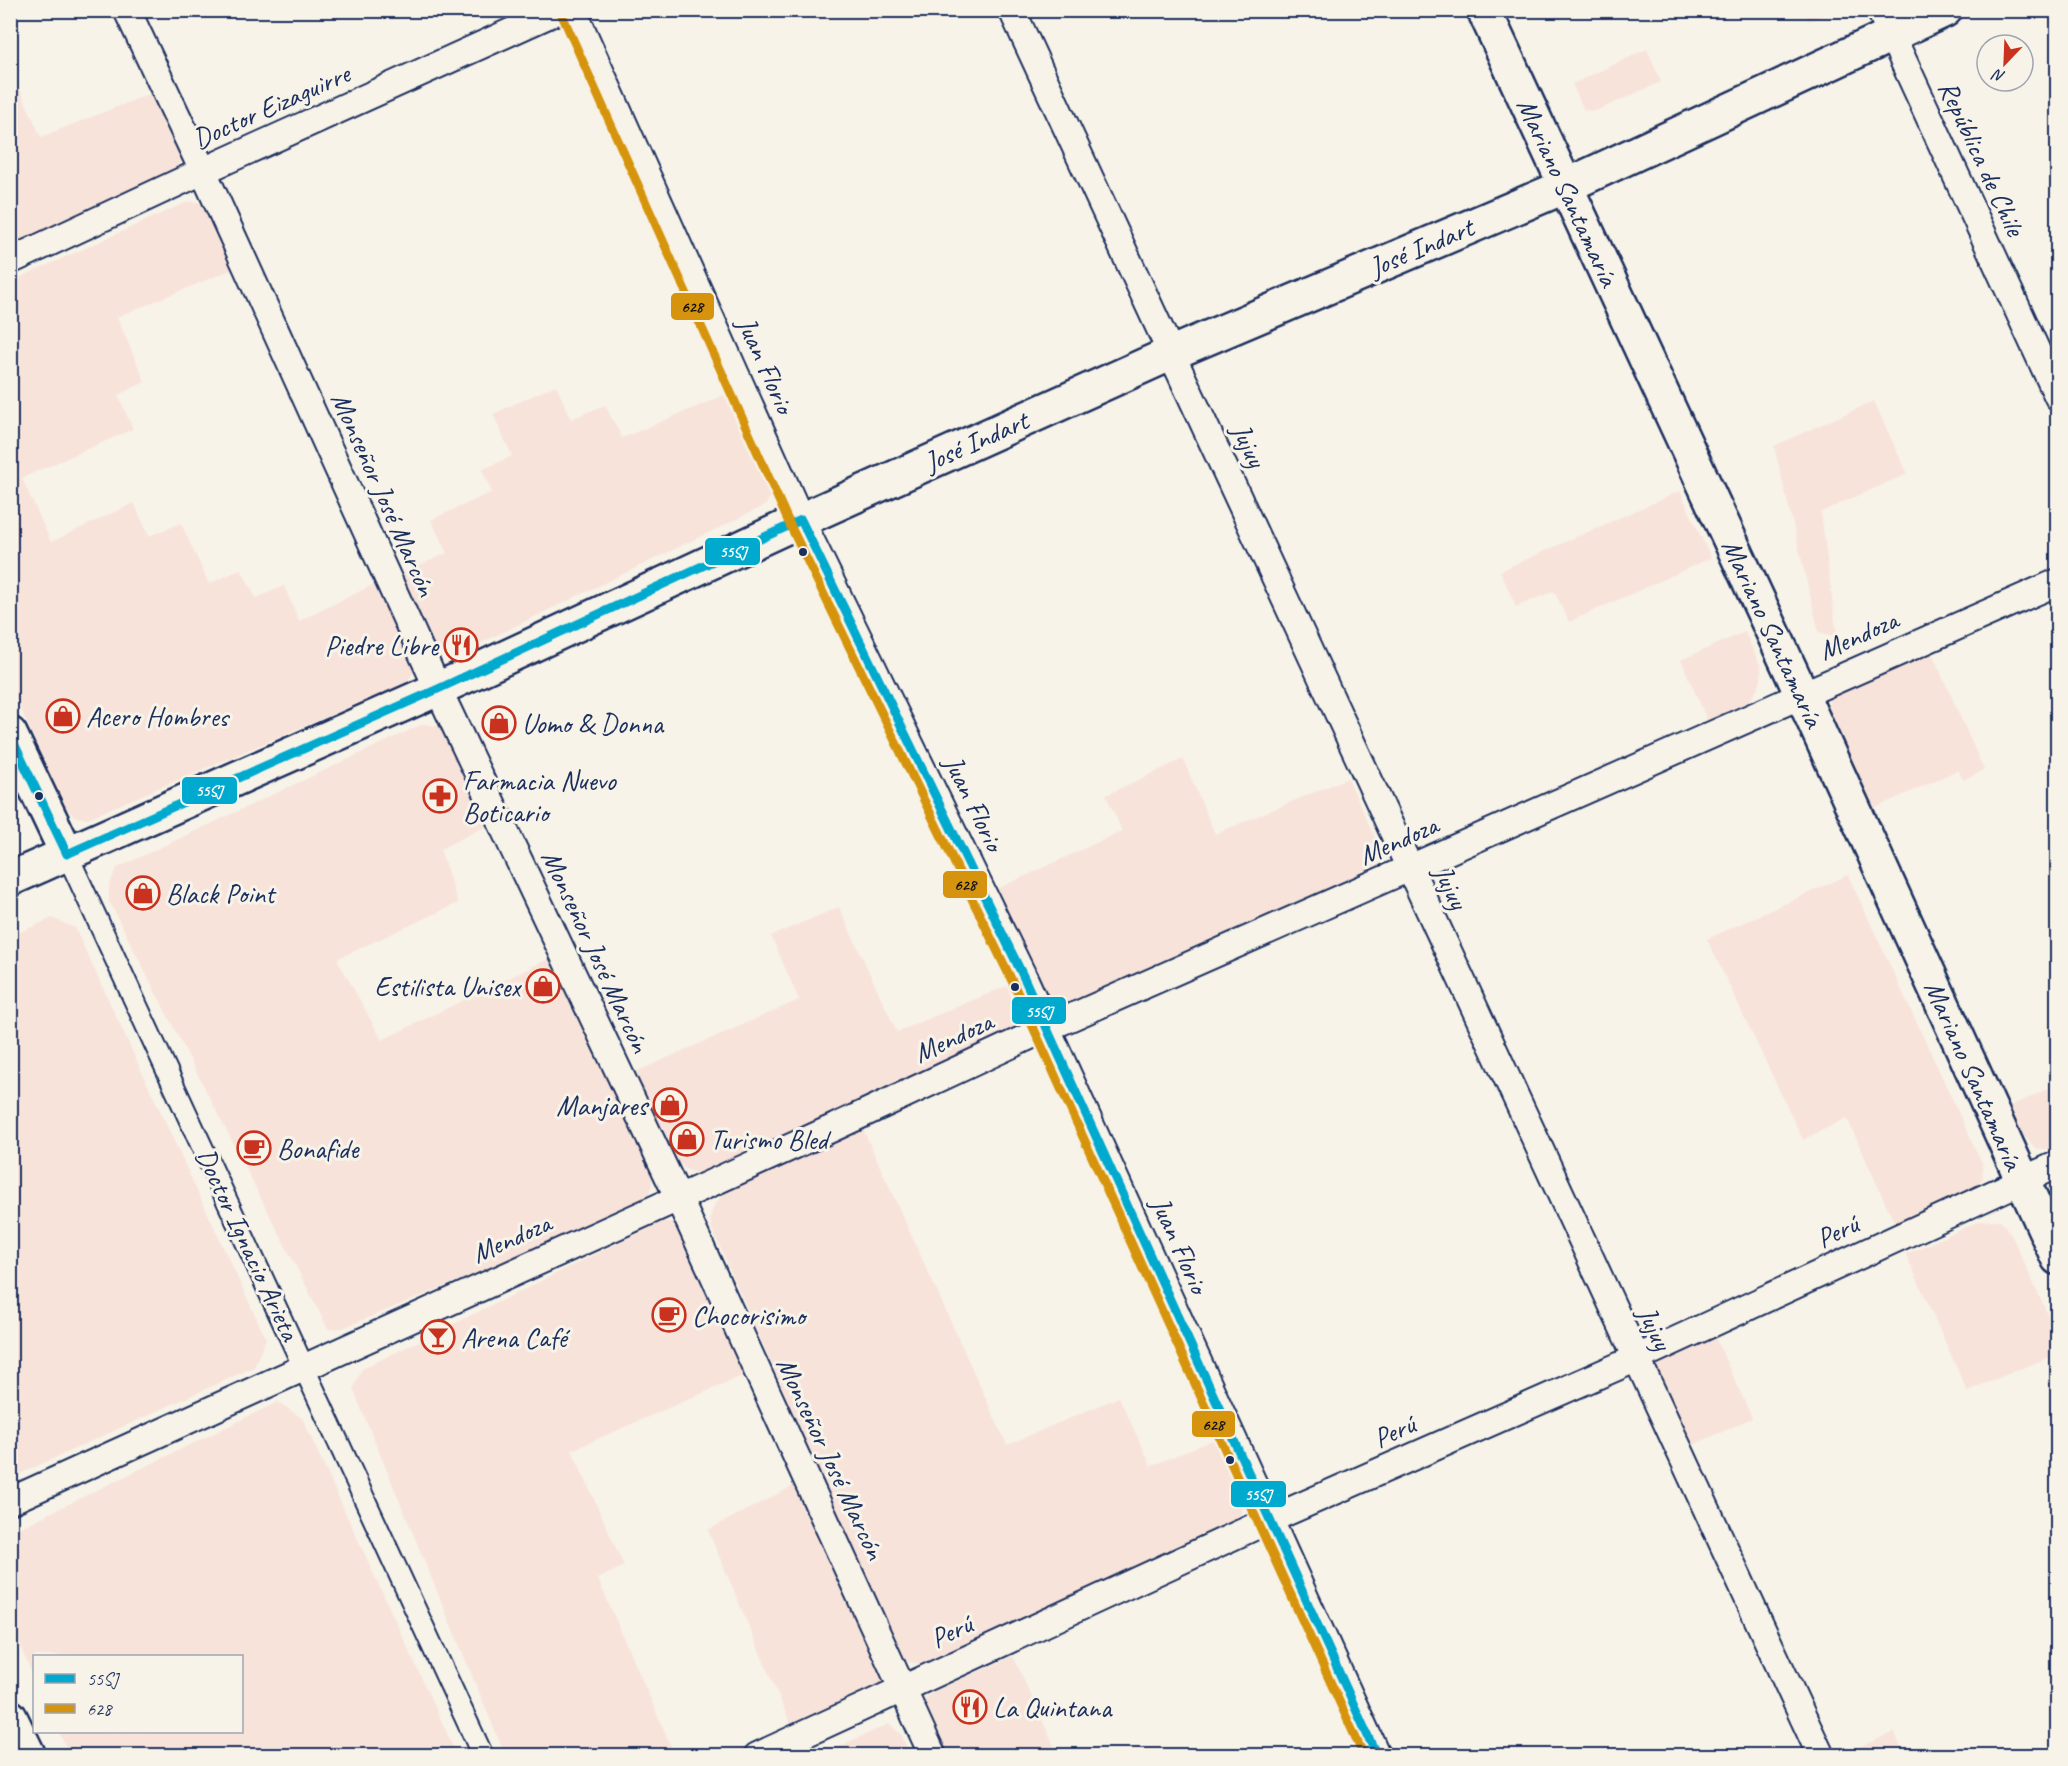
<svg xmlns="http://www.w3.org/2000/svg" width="2068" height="1766" font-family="Caveat,sans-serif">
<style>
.built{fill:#f8e3da}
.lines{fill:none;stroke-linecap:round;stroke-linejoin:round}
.pedestrian-casing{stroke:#1b2f5e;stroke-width:24}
.minor-casing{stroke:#1b2f5e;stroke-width:30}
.tertiary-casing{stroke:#1b2f5e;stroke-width:38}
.pedestrian{stroke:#f7f3e8;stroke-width:20}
.minor{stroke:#f7f3e8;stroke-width:26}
.tertiary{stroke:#f7f3e8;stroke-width:33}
.bus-1-casing{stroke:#f7f3e8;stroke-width:14}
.bus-2-casing{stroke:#f7f3e8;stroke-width:14}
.bus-1{stroke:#00a9ce;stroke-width:9}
.bus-2{stroke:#d6940e;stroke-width:9}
.bus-dot{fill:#1b2f5e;stroke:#f7f3e8;stroke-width:2}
.labels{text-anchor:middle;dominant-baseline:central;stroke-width:6;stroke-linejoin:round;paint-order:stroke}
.street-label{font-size:28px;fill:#1b2f5e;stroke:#f7f3e8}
.poi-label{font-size:28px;fill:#1b2f5e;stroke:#f7f3e8;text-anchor:start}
.line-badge{stroke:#f7f3e8;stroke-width:2}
.badge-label{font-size:16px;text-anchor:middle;font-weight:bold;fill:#fff}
.pale-badge-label{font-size:16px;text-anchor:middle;font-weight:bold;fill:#111}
</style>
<rect width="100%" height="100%" fill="#f7f3e8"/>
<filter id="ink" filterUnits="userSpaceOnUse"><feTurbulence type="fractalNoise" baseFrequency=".0167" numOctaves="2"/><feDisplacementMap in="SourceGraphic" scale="12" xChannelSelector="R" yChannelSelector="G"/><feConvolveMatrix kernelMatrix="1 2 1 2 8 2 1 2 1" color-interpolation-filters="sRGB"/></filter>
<g filter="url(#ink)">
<g class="built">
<path d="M1804,11H1832L1809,21Z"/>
<path d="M1647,49L1661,82L1596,111L1584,110L1572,84Z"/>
<path d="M14,76L41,137L157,91L186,152L181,162L166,179L11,247V78Z"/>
<path d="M187,202H198L212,211L238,267L117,317L145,382L118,395L133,429L22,478L51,542L134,503L149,536L181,523L209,584L241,569L256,598L284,586L299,621L383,580L416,669L406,683L86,819L74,816L63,805L11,687L10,282Z"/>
<path d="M556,385L571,419L605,405L622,438L732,392L769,486L770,496L766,505L464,651L448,652L437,649L425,641L396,576L447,553L431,520L492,492L482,470L512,456L493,414Z"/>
<path d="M1874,401L1907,474L1821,512L1837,637L1819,632L1774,446Z"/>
<path d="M1680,491L1711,558L1569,622L1554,591L1516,607L1500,571Z"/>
<path d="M1745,632L1761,667V681L1753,696L1744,706L1708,722L1681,660Z"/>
<path d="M1928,644L1984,770L1963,780L1958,770L1873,809L1830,715L1829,696Z"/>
<path d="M423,724L439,726L454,741L491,824L440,849L458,903L337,959L382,1040L552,957L653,1177L649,1196L634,1209L343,1328L328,1329L109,901V886L117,868Z"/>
<path d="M1183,759L1215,834L1348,778L1381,851V859L1377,865L1066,1006L1055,1005L1045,1001L995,890L1122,831L1106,795Z"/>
<path d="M10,793L19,812L13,830L11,831Z"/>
<path d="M1848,875L1982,1163L1983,1178L1973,1189L1895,1224L1847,1118L1803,1140L1707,939Z"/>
<path d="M839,907L897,1032L1016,982L1030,1013V1023L711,1171L697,1174L685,1169L676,1159L633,1073L799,1000L771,936Z"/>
<path d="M52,918L75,928L266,1339L254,1367L11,1478V936Z"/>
<path d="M2057,1085V1149H2037L2024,1136L2010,1106Z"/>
<path d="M862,1127L1007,1445L1119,1397L1151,1466L1215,1439L1242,1500L1241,1513L1235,1525L920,1664L906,1661L898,1651L712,1229L710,1217L715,1204L725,1192Z"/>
<path d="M2000,1220L2011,1234L2057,1335V1354L1967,1391L1906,1254L1980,1221Z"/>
<path d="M663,1221L678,1224L749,1373L572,1450L624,1566L598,1579L675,1755H505L353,1389L362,1369Z"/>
<path d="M1715,1337L1752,1418L1687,1448L1654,1372L1661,1361Z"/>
<path d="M278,1402L302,1418L457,1755H70L59,1732H242V1656H34V1678L11,1625V1532Z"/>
<path d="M797,1484L881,1669L883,1679L880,1688L792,1728L708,1530Z"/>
<path d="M1013,1656L1058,1755H943L921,1703L932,1692Z"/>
<path d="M889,1724L901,1734L910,1755H820Z"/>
<path d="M1894,1732L1905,1755H1841Z"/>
</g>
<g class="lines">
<g class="pedestrian-casing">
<path id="pedestrian" d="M67,854L483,1756"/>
</g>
<g class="minor-casing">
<g id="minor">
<path d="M127,10L203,171L438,689L678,1197L933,1756"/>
<path d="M573,10L801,520L1025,980L1377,1756"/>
<path d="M1012,10C1284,591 1548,1175 1821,1756"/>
<path d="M1880,10L2058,397"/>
<path d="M10,261L203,171L559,10"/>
<path d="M10,1501L833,1128L1047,1028L2058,582"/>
<path d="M757,1756L1269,1520L1635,1359L2058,1164"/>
</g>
</g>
<g class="tertiary-casing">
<g id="tertiary">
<path d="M1484,10L1802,695L2058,1258"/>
<path d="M10,734L67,854"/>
<path d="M10,879L438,689L801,520L1172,353L1566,186L1945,10"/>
<path d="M10,1717L29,1756"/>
</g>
</g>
<use href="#pedestrian" class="pedestrian"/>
<use href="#minor" class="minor"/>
<use href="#tertiary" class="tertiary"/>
<g class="bus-1-casing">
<path id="bus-1" d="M10,735L67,854L438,689L801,520L1025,980L1377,1756"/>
</g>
<g class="bus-2-casing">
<path id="bus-2" d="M562,15L790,525L1014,985L1364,1756"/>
</g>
<use href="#bus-1" class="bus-1"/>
<use href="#bus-2" class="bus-2"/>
</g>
</g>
<defs>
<g id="restaurant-ring" transform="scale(1.725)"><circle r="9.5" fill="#f7f3e8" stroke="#c8321e" stroke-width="1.5"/><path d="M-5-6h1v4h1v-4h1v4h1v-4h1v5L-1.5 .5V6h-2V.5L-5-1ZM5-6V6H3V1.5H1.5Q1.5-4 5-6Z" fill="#c8321e"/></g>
<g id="shop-ring" transform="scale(1.725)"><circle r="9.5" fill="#f7f3e8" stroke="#c8321e" stroke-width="1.5"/><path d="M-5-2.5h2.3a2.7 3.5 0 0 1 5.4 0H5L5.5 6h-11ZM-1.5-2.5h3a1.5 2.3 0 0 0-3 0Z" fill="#c8321e"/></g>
<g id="pharmacy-ring" transform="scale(1.725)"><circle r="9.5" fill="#f7f3e8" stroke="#c8321e" stroke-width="1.5"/><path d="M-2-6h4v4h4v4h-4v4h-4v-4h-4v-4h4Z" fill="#c8321e"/></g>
<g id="cafe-ring" transform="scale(1.725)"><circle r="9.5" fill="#f7f3e8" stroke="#c8321e" stroke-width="1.5"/><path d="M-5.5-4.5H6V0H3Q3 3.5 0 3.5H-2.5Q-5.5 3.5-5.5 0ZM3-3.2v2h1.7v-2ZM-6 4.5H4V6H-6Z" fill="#c8321e"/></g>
<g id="bar-ring" transform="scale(1.725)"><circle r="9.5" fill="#f7f3e8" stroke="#c8321e" stroke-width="1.5"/><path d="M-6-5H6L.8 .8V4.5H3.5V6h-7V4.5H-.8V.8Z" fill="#c8321e"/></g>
</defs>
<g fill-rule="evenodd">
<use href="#restaurant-ring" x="461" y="645"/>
<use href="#shop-ring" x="63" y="716"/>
<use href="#shop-ring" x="499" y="723"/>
<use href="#pharmacy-ring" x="440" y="796"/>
<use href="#shop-ring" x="143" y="893"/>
<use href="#shop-ring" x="543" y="986"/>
<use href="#shop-ring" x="670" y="1105"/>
<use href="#shop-ring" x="687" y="1139"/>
<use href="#cafe-ring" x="254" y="1148"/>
<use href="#cafe-ring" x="669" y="1315"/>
<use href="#bar-ring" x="438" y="1337"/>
<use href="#restaurant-ring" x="970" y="1707"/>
</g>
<g class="bus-dot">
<circle cx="803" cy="552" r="5"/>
<circle cx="39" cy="796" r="5"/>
<circle cx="1015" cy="987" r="5"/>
<circle cx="1230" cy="1460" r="5"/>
</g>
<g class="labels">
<g class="street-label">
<text transform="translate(271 106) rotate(-24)">Doctor Eizaguirre</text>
<text transform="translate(1982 158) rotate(65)">República de Chile</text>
<text transform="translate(1568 192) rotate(65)">Mariano Santamaría</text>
<text transform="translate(1421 247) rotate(-23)">José Indart</text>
<text transform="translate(766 365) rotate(66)">Juan Florio</text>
<text transform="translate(976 441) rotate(-24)">José Indart</text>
<text transform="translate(1249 445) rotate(65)">Jujuy</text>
<text transform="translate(384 494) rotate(66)">Monseñor José Marcón</text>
<text transform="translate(1773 633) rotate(65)">Mariano Santamaría</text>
<text transform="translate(1858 635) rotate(-24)">Mendoza</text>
<text transform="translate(974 803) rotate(64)">Juan Florio</text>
<text transform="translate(1398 840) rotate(-24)">Mendoza</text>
<text transform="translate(1451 887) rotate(65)">Jujuy</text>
<text transform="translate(596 951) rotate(65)">Monseñor José Marcón</text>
<text transform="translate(953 1037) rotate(-25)">Mendoza</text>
<text transform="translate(1974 1075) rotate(66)">Mariano Santamaría</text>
<text transform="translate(1837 1231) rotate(-25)">Perú</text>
<text transform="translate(511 1238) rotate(-24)">Mendoza</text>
<text transform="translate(248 1244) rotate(65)">Doctor Ignacio Arieta</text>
<text transform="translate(1180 1245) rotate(66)">Juan Florio</text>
<text transform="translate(1655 1328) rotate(65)">Jujuy</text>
<text transform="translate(1394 1431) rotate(-24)">Perú</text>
<text transform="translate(831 1458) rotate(65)">Monseñor José Marcón</text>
<text transform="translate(951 1631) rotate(-25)">Perú</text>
</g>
<g class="poi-label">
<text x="438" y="645" text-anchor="end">Piedre Libre</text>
<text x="86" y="716">Acero Hombres</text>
<text x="522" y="723">Uomo &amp; Donna</text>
<text x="463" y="780">Farmacia Nuevo<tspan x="463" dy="32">Boticario</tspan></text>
<text x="166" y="893">Black Point</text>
<text x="520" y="986" text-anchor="end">Estilista Unisex</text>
<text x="647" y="1105" text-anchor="end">Manjares</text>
<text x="710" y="1139">Turismo Bled</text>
<text x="277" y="1148">Bonafide</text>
<text x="692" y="1315">Chocorisimo</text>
<text x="461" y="1337">Arena Café</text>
<text x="993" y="1707">La Quintana</text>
</g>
</g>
<g class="line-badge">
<rect x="670" y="292" width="45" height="29" rx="6" fill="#d6940e"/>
<rect x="704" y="537" width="57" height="29" rx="6" fill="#00a9ce"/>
<rect x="181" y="776" width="57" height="29" rx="6" fill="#00a9ce"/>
<rect x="942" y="870" width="46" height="29" rx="6" fill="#d6940e"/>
<rect x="1011" y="996" width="56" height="29" rx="6" fill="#00a9ce"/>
<rect x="1191" y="1410" width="45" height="28" rx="6" fill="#d6940e"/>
<rect x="1230" y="1480" width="57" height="28" rx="6" fill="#00a9ce"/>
</g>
<g class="badge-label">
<text x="733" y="557">55SJ</text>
<text x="209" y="796">55SJ</text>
<text x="1039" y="1017">55SJ</text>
<text x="1258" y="1500">55SJ</text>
</g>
<g class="pale-badge-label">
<text x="692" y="312">628</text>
<text x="965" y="890">628</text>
<text x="1213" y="1430">628</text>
</g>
<rect width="2068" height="1766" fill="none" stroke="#f7f3e8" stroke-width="36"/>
<rect x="18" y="18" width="2032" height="1730" fill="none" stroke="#1b2f5e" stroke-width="2" filter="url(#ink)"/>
<rect x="33" y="1655" width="210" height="78" fill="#f7f3e8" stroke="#9fa5b1" stroke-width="1.5"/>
<rect x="45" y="1674" width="30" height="9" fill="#00a9ce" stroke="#9fa5b1" stroke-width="1.5"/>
<text x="87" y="1685" font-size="18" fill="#1b2f5e">55SJ</text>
<rect x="45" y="1704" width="30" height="9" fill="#d6940e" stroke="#9fa5b1" stroke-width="1.5"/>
<text x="87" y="1715" font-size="18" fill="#1b2f5e">628</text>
<g transform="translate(2005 63) rotate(203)"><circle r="28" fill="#f7f3e8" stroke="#9fa5b1" stroke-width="1.5"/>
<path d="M0-4.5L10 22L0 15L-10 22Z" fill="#c8321e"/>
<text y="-9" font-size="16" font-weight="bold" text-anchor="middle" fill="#1b2f5e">N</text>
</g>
</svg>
